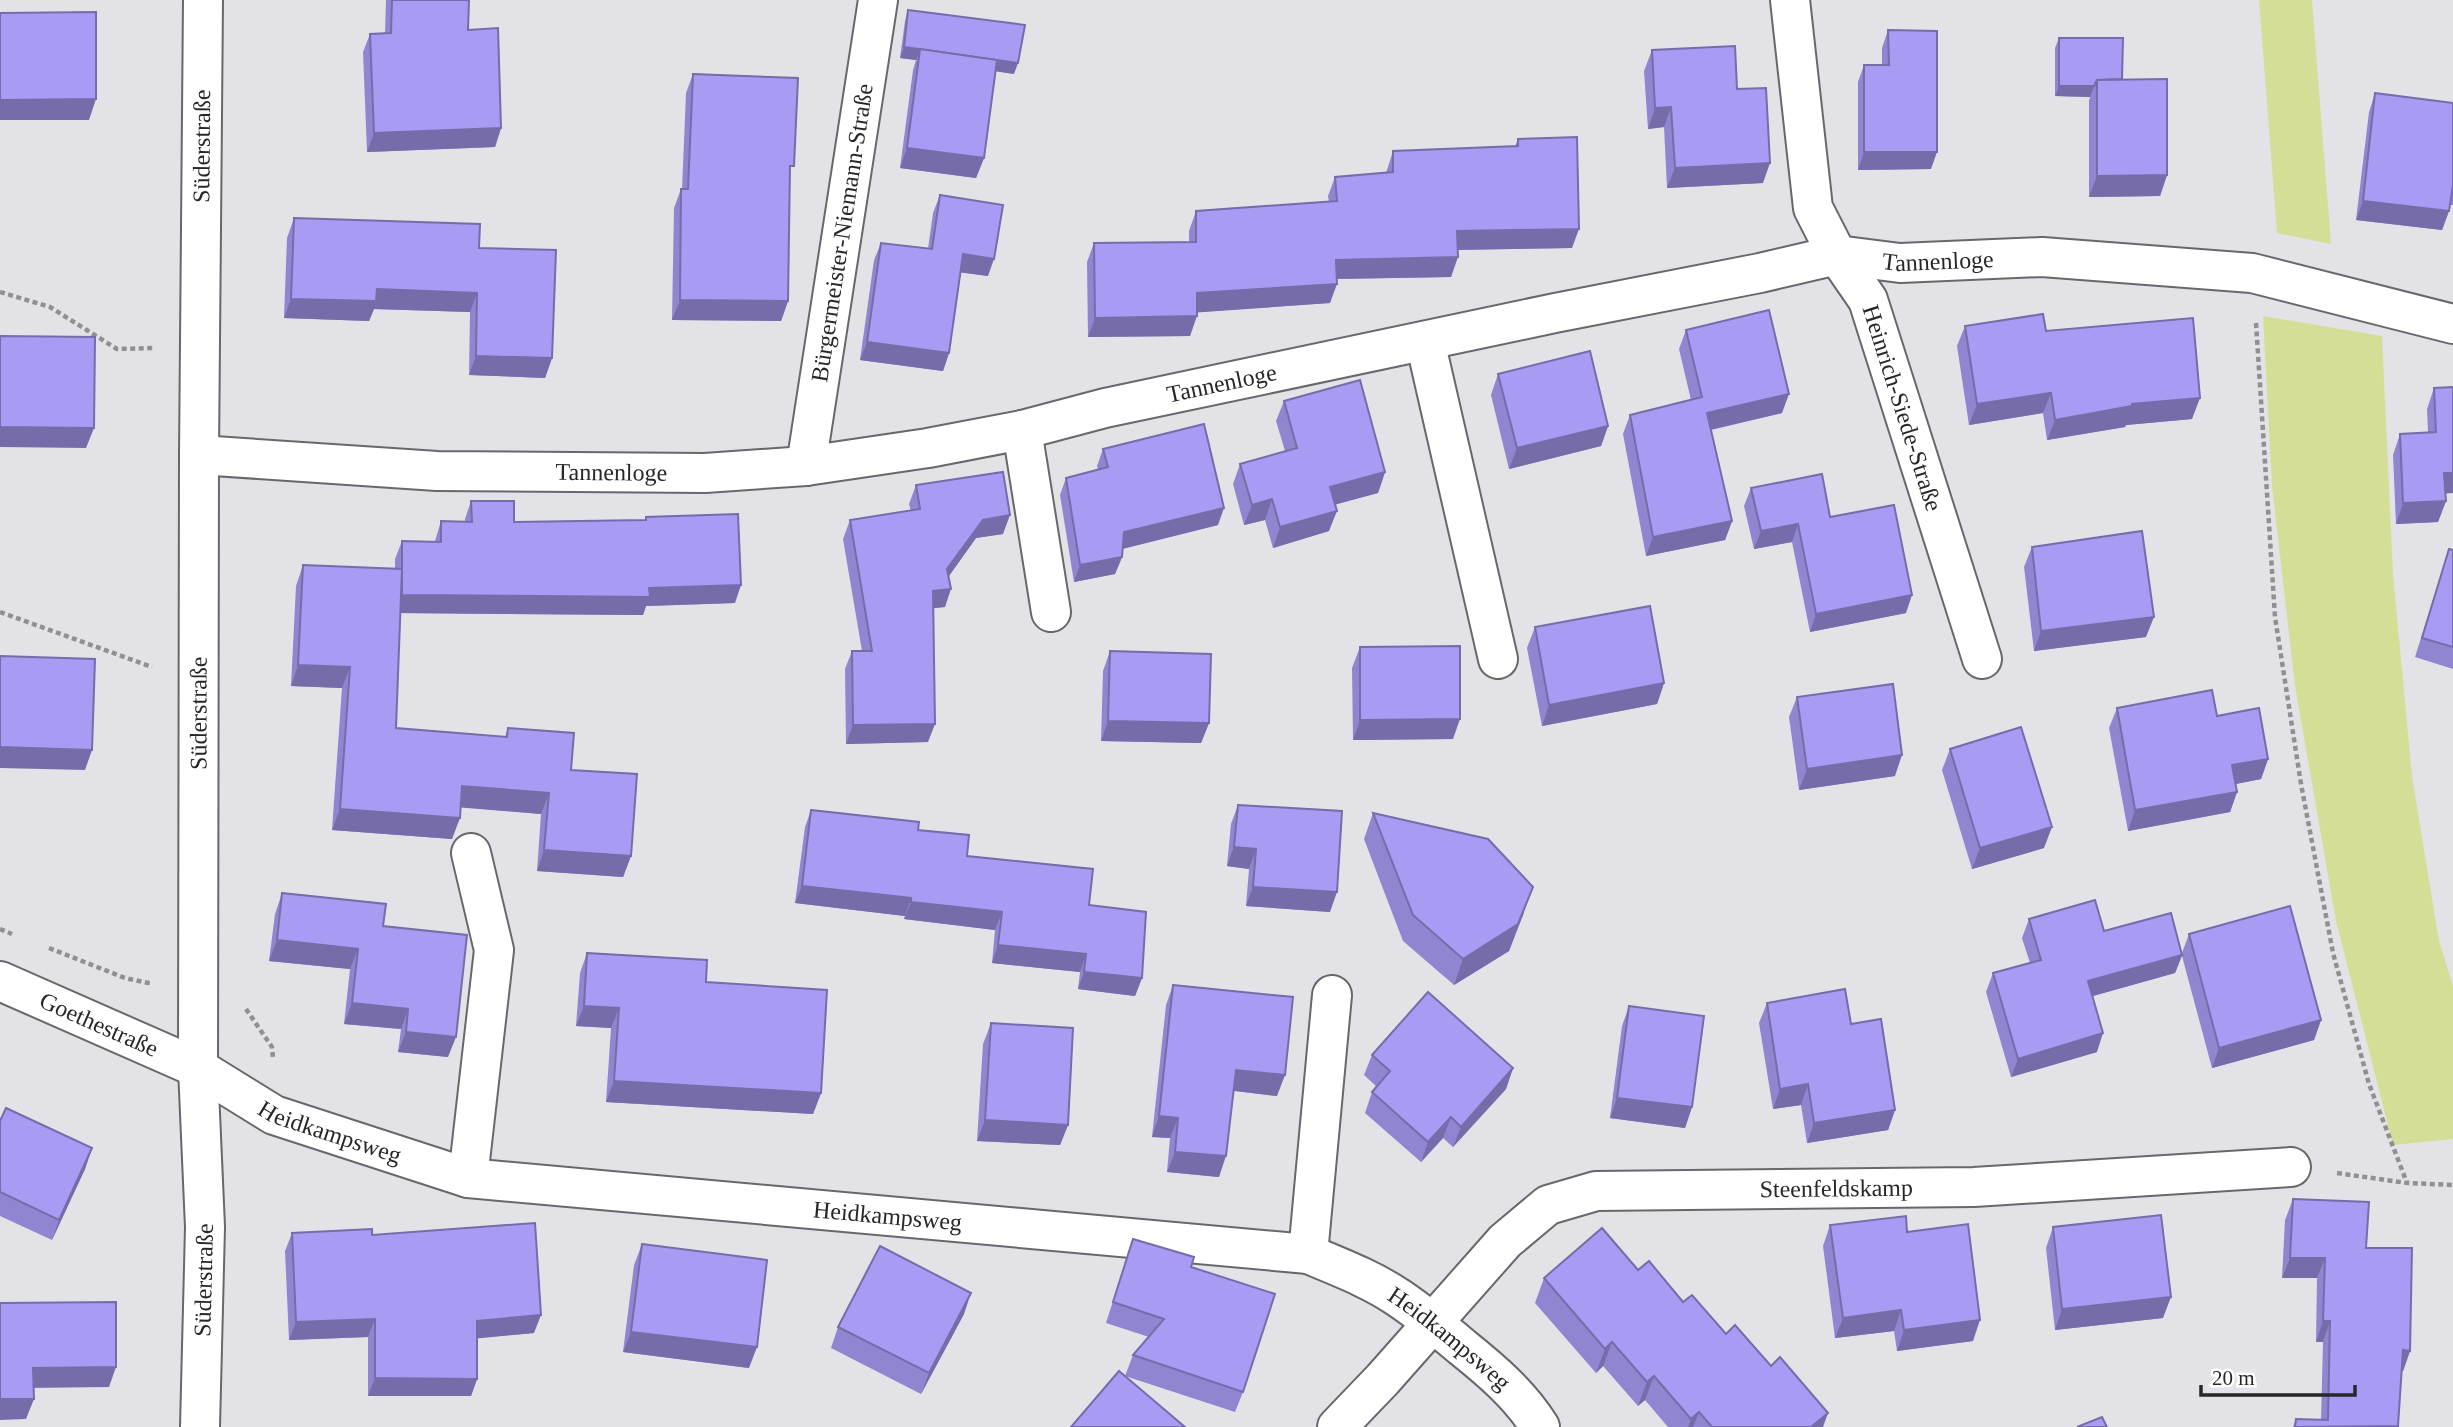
<svg xmlns="http://www.w3.org/2000/svg" width="2453" height="1427" font-family="'Times New Roman',serif">
<style>
.green{fill:#d4de97}
.lines{fill:none;stroke-linecap:round;stroke-linejoin:round}
.minor-casing{stroke:#68676b;stroke-width:42}
.path{stroke:#909093;stroke-width:4.5;stroke-dasharray:5 3.5;stroke-linecap:butt}
.minor{stroke:#fff;stroke-width:38}
.wall{fill:#9085d1}
.shaded-wall{fill:#766caa}
.building{fill:#a89bf3;stroke:#766caa;stroke-width:2}
.labels{text-anchor:middle;dominant-baseline:central;stroke-width:5;stroke-linejoin:round;paint-order:stroke}
.street-label{font-size:24px;fill:#272729;stroke:#fff}
</style>
<rect width="100%" height="100%" fill="#e3e3e7"/>
<g class="green">
<path d="M2259,0H2312L2331,244L2277,233Z"/>
<path d="M2263,316L2382,336L2393,574L2412,776L2439,941L2453,986V1139L2393,1145L2336,921L2295,686L2272,486Z"/>
</g>
<g class="lines">
<g class="minor-casing">
<g id="minor">
<path id="s1" d="M1790,0L1813,208L1837,255L1868,300L1982,659"/>
<path d="M1425,341L1498,659"/>
<path d="M1022,430L1051,612"/>
<path id="s2" d="M199,455L437,471L705,473L806,466L928,448L1022,430L1105,408L1555,313L1760,273L1837,255L1900,263L2042,257L2252,273L2453,324"/>
<path id="s3" d="M806,466L878,0"/>
<path id="s4" d="M0,981L198,1068L274,1115L468,1178L1308,1254C1339,1267 1371,1279 1399,1298C1421,1313 1442,1330 1462,1347C1492,1371 1520,1395 1540,1427"/>
<path d="M468,1178L494,950L471,853"/>
<path d="M1308,1254L1332,995"/>
<path id="s5" d="M200,1427L205,1227L198,1068L199,455L203,0"/>
<path id="s6" d="M1337,1427L1383,1379L1505,1241L1548,1205L1596,1191L1974,1187L2291,1167"/>
</g>
</g>
<g class="path">
<path d="M0,292L50,307L117,349L154,348"/>
<path d="M2256,323L2275,617L2301,784L2333,953L2369,1084L2407,1183"/>
<path d="M0,612L152,667"/>
<path d="M0,929L12,934"/>
<path d="M49,948L125,978L153,984"/>
<path d="M246,1009L272,1047L273,1058"/>
<path d="M2337,1173L2407,1183L2453,1185"/>
</g>
<use href="#minor" class="minor"/>
</g>
<g class="wall">
<path d="M386,0H469L468,30L501,128L495,147L367,152L363,52L370,34L385,33Z"/>
<path d="M908,10L1014,74L996,71L984,158L976,178L900,168L913,70L916,60L900,58L905,21Z"/>
<path d="M1888,30L1931,169L1858,170V82L1864,65H1882V48Z"/>
<path d="M2059,38L2122,79L2167,175L2160,196L2089,197V100L2090,97L2055,96V48Z"/>
<path d="M1652,50L1737,89L1763,183L1667,188L1664,127L1648,129L1644,71Z"/>
<path d="M693,74L790,177L788,301L781,321L672,320L674,208L681,189H682L686,93Z"/>
<path d="M2375,93L2453,103V205H2450L2449,211L2442,230L2356,220L2369,112Z"/>
<path d="M1518,139L1572,248L1458,250L1451,277L1337,279L1330,303L1197,312L1190,336L1088,337L1087,262L1094,243L1189,242V231L1196,211L1329,202L1328,196L1335,177L1386,173L1393,151L1515,146Z"/>
<path d="M940,195L988,276L961,272L949,353L943,371L860,360L874,260L881,243L928,249L933,213Z"/>
<path d="M294,218L479,248L552,358L545,378L469,375L470,312L374,309L369,321L284,318L287,238Z"/>
<path d="M1965,326L2046,331L2192,419L2126,425L2125,427L2047,440L2043,413L1969,425L1957,346Z"/>
<path d="M1686,330L1782,413L1711,430L1732,521L1725,540L1646,556L1623,434L1630,415L1691,400L1679,349Z"/>
<path d="M1498,374L1608,426L1601,446L1509,469L1491,395Z"/>
<path d="M2434,388L2446,501L2438,522L2396,524L2393,455L2400,434L2428,432L2427,409Z"/>
<path d="M1284,401L1385,472L1378,493L1335,504L1329,531L1273,548L1265,520L1244,525L1233,484L1240,464L1285,451L1276,421Z"/>
<path d="M1103,449L1218,525L1122,549V557L1115,574L1074,582L1060,495L1066,478L1098,470L1097,466Z"/>
<path d="M916,485L1003,534L976,538L949,576L945,607L933,608L928,742L846,744L845,669L852,651H862L843,539L850,520L911,511L909,504Z"/>
<path d="M1751,488L1830,517L1906,613L1810,632L1792,542L1754,549L1744,506Z"/>
<path d="M471,501L514,522L645,520L646,517L735,603L646,606L643,615L400,613L396,728L505,737L508,728L571,770L631,856L623,877L537,871L541,814L461,807L452,839L332,830L342,688L291,686L296,586L303,565L395,569V559L402,541H435L441,521L465,522V519Z"/>
<path d="M2032,547L2146,637L2034,651L2024,567Z"/>
<path d="M2449,549L2453,550V669L2415,657Z"/>
<path d="M1535,627L1664,683L1657,704L1542,726L1527,648Z"/>
<path d="M1360,647L1453,739L1353,740L1352,668Z"/>
<path d="M1110,651L1209,723L1201,743L1101,741L1103,671Z"/>
<path d="M1797,697L1895,776L1799,790L1789,717Z"/>
<path d="M2117,708L2217,716L2268,759L2261,779L2236,784L2237,792L2230,812L2128,831L2109,728Z"/>
<path d="M1950,749L2044,848L1972,869L1942,770Z"/>
<path d="M1238,805L1330,912L1246,906L1249,869L1227,866L1231,824Z"/>
<path d="M811,810L918,830L967,856L1089,905L1142,978L1135,996L1078,989L1080,972L992,963L995,930L904,919L905,916L795,903L805,827Z"/>
<path d="M1373,813L1524,913L1509,951L1454,985L1403,941L1364,839Z"/>
<path d="M282,893L383,926L448,1057L398,1052L401,1029L344,1024L350,969L269,961L275,914Z"/>
<path d="M2029,919L2104,931L2182,953L2189,934L2321,1020L2314,1040L2212,1068L2182,956L2175,973L2093,996L2097,1052L2011,1077L1986,992L1993,973L2030,963L2022,938Z"/>
<path d="M587,953L821,1093L813,1114L606,1102L611,1028L576,1026L580,973Z"/>
<path d="M1173,985L1277,1096L1234,1091L1219,1177L1167,1172L1170,1138L1152,1137L1166,1005Z"/>
<path d="M1767,1003L1851,1024L1895,1110L1888,1130L1807,1143L1801,1105L1773,1109L1759,1023Z"/>
<path d="M1629,1006L1692,1107L1685,1128L1610,1118L1622,1026Z"/>
<path d="M991,1023L1068,1125L1060,1145L977,1141L983,1044Z"/>
<path d="M1372,1055L1513,1068L1506,1089L1453,1147L1443,1138L1421,1162L1365,1113L1372,1092L1377,1087L1364,1075Z"/>
<path d="M0,1121L92,1148L85,1169L52,1240L0,1216Z"/>
<path d="M2293,1199L2366,1248L2410,1351L2403,1371H2401L2398,1427H2293L2296,1419L2321,1420L2323,1342H2316L2317,1278H2282L2285,1220Z"/>
<path d="M1830,1225L1907,1232L1973,1341L1897,1351L1894,1331L1835,1338L1823,1246Z"/>
<path d="M2053,1227L2163,1318L2055,1330L2046,1248Z"/>
<path d="M292,1233L372,1235L534,1333L477,1338V1379L471,1396H368V1337L289,1340L285,1251Z"/>
<path d="M1133,1239L1191,1267L1243,1392L1235,1412L1125,1376L1133,1355L1149,1337L1106,1323Z"/>
<path d="M642,1244L749,1368L623,1352L634,1265Z"/>
<path d="M1638,1270L1726,1334L1823,1427H1668L1645,1400L1638,1406L1603,1366L1596,1373L1535,1303L1544,1278Z"/>
<path d="M964,1314L921,1394L831,1348L838,1327Z"/>
</g>
<g class="shaded-wall">
<path d="M904,47L920,50L916,60L900,58Z"/>
<path d="M920,50L1018,63L1014,74L919,60Z"/>
<path d="M2059,86H2094L2090,97L2055,96Z"/>
<path d="M96,99L89,120H0V100Z"/>
<path d="M1671,107L1664,127L1648,129L1655,108Z"/>
<path d="M501,128L495,147L367,152L374,133Z"/>
<path d="M907,148L984,158L976,178L900,168Z"/>
<path d="M1864,152H1937L1931,169L1858,170Z"/>
<path d="M1770,163L1763,183L1667,188L1675,168Z"/>
<path d="M2167,175L2160,196L2089,197L2097,176Z"/>
<path d="M2363,201L2449,211L2442,230L2356,220Z"/>
<path d="M1579,229L1572,248L1450,250L1457,231Z"/>
<path d="M963,254L994,259L988,276L957,272Z"/>
<path d="M1458,257L1451,277L1329,279L1336,260Z"/>
<path d="M1337,284L1330,303L1190,313L1197,293Z"/>
<path d="M377,289L477,293L470,312L374,309L369,321L284,318L291,299Z"/>
<path d="M680,300L788,301L781,321L672,320Z"/>
<path d="M1197,316L1190,336L1088,337L1095,318Z"/>
<path d="M867,342L949,353L943,371L860,360Z"/>
<path d="M476,356L552,358L545,378L469,375Z"/>
<path d="M2051,393L2043,413L1969,425L1977,404Z"/>
<path d="M1789,394L1782,413L1700,432L1707,413Z"/>
<path d="M2200,398L2192,419L2126,425L2125,427L2047,440L2055,420L2132,404Z"/>
<path d="M1608,426L1601,446L1509,469L1517,448Z"/>
<path d="M0,427L94,428L86,448L0,447Z"/>
<path d="M1385,472L1378,493L1323,508L1330,487Z"/>
<path d="M2444,473H2453V493L2437,494Z"/>
<path d="M1272,499L1265,520L1244,525L1252,505Z"/>
<path d="M2446,501L2438,522L2396,524L2403,503Z"/>
<path d="M1224,508L1218,525L1118,550L1124,532Z"/>
<path d="M1337,511L1329,531L1273,548L1280,527Z"/>
<path d="M1010,515L1003,534L976,538L941,587L947,569L983,520Z"/>
<path d="M1732,521L1725,540L1646,556L1653,537Z"/>
<path d="M1798,524L1792,542L1754,549L1761,531Z"/>
<path d="M1122,557L1115,574L1074,582L1080,565Z"/>
<path d="M741,585L735,603L646,606L643,615L395,613L402,595Z"/>
<path d="M951,589L945,607L926,609L933,591Z"/>
<path d="M1912,595L1906,613L1810,632L1816,614Z"/>
<path d="M2154,617L2146,637L2034,651L2041,631Z"/>
<path d="M298,665L350,667L342,688L291,686Z"/>
<path d="M1664,683L1657,704L1542,726L1549,705Z"/>
<path d="M1460,719L1453,739L1353,740L1360,720Z"/>
<path d="M1108,721L1209,723L1201,743L1101,741Z"/>
<path d="M935,724L928,742L846,744L853,725Z"/>
<path d="M0,747L92,750L85,770L0,768Z"/>
<path d="M1902,755L1895,776L1799,790L1807,769Z"/>
<path d="M2268,759L2261,779L2225,786L2232,765Z"/>
<path d="M462,786L549,793L541,814L455,807Z"/>
<path d="M2237,792L2230,812L2128,831L2135,810Z"/>
<path d="M340,809L460,818L452,839L332,830Z"/>
<path d="M2052,827L2044,848L1972,869L1980,848Z"/>
<path d="M1234,847L1256,849L1249,869L1227,866Z"/>
<path d="M544,850L631,856L623,877L537,871Z"/>
<path d="M802,886L911,898L905,916L795,903Z"/>
<path d="M1253,887L1337,892L1330,912L1246,906Z"/>
<path d="M1533,887L1509,951L1454,985L1463,959Z"/>
<path d="M911,902L1002,912L995,930L904,919Z"/>
<path d="M277,940L358,949L350,969L269,961Z"/>
<path d="M998,945L1086,954L1080,972L992,963Z"/>
<path d="M2182,955L2175,973L2082,999L2088,981Z"/>
<path d="M1084,972L1142,978L1135,996L1078,989Z"/>
<path d="M352,1003L408,1009L401,1029L344,1024Z"/>
<path d="M584,1006L619,1008L611,1028L576,1026Z"/>
<path d="M2321,1020L2314,1040L2212,1068L2219,1048Z"/>
<path d="M406,1032L456,1037L448,1057L398,1052Z"/>
<path d="M2103,1033L2097,1052L2011,1077L2018,1059Z"/>
<path d="M1513,1068L1506,1089L1453,1147L1461,1127Z"/>
<path d="M1236,1070L1285,1075L1277,1096L1228,1090Z"/>
<path d="M614,1081L821,1093L813,1114L606,1102Z"/>
<path d="M1808,1084L1801,1105L1773,1109L1780,1089Z"/>
<path d="M1617,1098L1692,1107L1685,1128L1610,1118Z"/>
<path d="M1895,1110L1888,1130L1807,1143L1814,1123Z"/>
<path d="M1159,1116L1178,1118L1170,1138L1152,1137Z"/>
<path d="M1451,1117L1443,1138L1421,1162L1428,1142Z"/>
<path d="M985,1120L1068,1125L1060,1145L977,1141Z"/>
<path d="M92,1148L85,1169L52,1240L59,1220Z"/>
<path d="M1175,1152L1226,1156L1219,1177L1167,1172Z"/>
<path d="M2290,1258H2325L2317,1278H2282Z"/>
<path d="M971,1293L964,1314L921,1394L929,1373Z"/>
<path d="M2171,1297L2163,1318L2055,1330L2062,1309Z"/>
<path d="M1901,1310L1894,1331L1835,1338L1843,1318Z"/>
<path d="M541,1315L534,1333L471,1339L477,1321Z"/>
<path d="M375,1319L368,1337L289,1340L296,1322Z"/>
<path d="M1980,1320L1973,1341L1897,1351L1904,1330Z"/>
<path d="M2323,1321H2330L2323,1342H2316Z"/>
<path d="M631,1332L757,1347L749,1368L623,1352Z"/>
<path d="M1612,1342L1603,1366L1596,1373L1605,1349Z"/>
<path d="M2403,1350L2410,1351L2403,1371H2395Z"/>
<path d="M116,1367L109,1387L26,1388L33,1368Z"/>
<path d="M1654,1376L1645,1400L1638,1406L1647,1382Z"/>
<path d="M375,1378L477,1379L471,1396H368Z"/>
<path d="M0,1399H34L26,1419L0,1420Z"/>
<path d="M1699,1412L1693,1427H1688L1691,1419Z"/>
<path d="M1828,1413L1823,1427H1811Z"/>
</g>
<g class="building">
<path d="M392,0H469L468,30L498,28L501,128L374,133L370,34L391,33Z"/>
<path d="M908,10L1025,25L1018,63L904,47Z"/>
<path d="M96,12V99L0,100V13Z"/>
<path d="M1888,30L1937,31V152H1864V65H1889Z"/>
<path d="M2059,38H2123L2122,79L2097,80L2094,86H2059Z"/>
<path d="M1735,46L1737,89L1766,88L1770,163L1675,168L1671,107L1655,108L1652,50Z"/>
<path d="M920,49L997,60L984,158L907,148Z"/>
<path d="M693,74L798,78L794,166H790L788,301L680,300L681,189H688Z"/>
<path d="M2167,79V175L2097,176V80Z"/>
<path d="M2375,93L2453,103V185L2449,211L2363,201Z"/>
<path d="M1577,137L1579,229L1457,231L1458,257L1336,260L1337,284L1197,293V316L1095,318L1094,243L1196,242V211L1337,201L1335,177L1393,172V151L1518,146V139Z"/>
<path d="M940,195L1003,205L994,259L963,254L949,353L867,342L881,243L932,249Z"/>
<path d="M294,218L480,224L479,248L556,250L552,358L476,356L477,293L377,289L376,301L291,299Z"/>
<path d="M1769,310L1789,394L1707,413L1732,521L1653,537L1630,415L1702,397L1686,330Z"/>
<path d="M2043,314L2046,331L2193,318L2200,398L2132,404V406L2055,420L2051,393L1977,404L1965,326Z"/>
<path d="M0,336L95,337L94,428L0,427Z"/>
<path d="M1590,351L1608,426L1517,448L1498,374Z"/>
<path d="M1360,380L1385,472L1330,487L1337,511L1280,527L1272,499L1252,505L1240,464L1297,448L1284,401Z"/>
<path d="M2453,387V473H2444L2446,501L2403,503L2400,434L2436,432L2434,388Z"/>
<path d="M1204,424L1224,508L1124,532L1122,557L1080,565L1066,478L1108,467L1103,449Z"/>
<path d="M1003,472L1010,515L983,520L947,569L951,589L933,591L935,724L853,725L852,651H872L850,520L920,509L916,485Z"/>
<path d="M1822,474L1830,517L1894,505L1912,595L1816,614L1798,524L1761,531L1751,488Z"/>
<path d="M471,501H514V522L646,520V517L738,514L741,585L649,588L650,597L402,595V541L441,542V521L472,522Z"/>
<path d="M2142,531L2154,617L2041,631L2032,547Z"/>
<path d="M2449,549L2453,550V647L2422,638Z"/>
<path d="M303,565L402,569L396,728L507,737L508,728L574,733L571,770L637,774L631,856L544,850L549,793L462,786L460,818L340,809L350,667L298,665Z"/>
<path d="M1650,606L1664,683L1549,705L1535,627Z"/>
<path d="M1460,646V719L1360,720V647Z"/>
<path d="M1110,651L1211,654L1209,723L1108,721Z"/>
<path d="M0,656L95,659L92,750L0,747Z"/>
<path d="M1893,684L1902,755L1807,769L1797,697Z"/>
<path d="M2212,690L2217,716L2259,708L2268,759L2232,765L2237,792L2135,810L2117,708Z"/>
<path d="M2021,727L2052,827L1980,848L1950,749Z"/>
<path d="M1238,805L1342,811L1337,892L1253,887L1256,849L1234,847Z"/>
<path d="M811,810L919,822L918,830L969,835L967,856L1093,869L1089,905L1146,912L1142,978L1084,972L1086,954L998,945L1002,912L911,902V898L802,886Z"/>
<path d="M1373,813L1488,839L1533,887L1518,924L1463,959L1413,915Z"/>
<path d="M282,893L386,904L383,926L467,935L456,1037L406,1032L408,1009L352,1003L358,949L277,940Z"/>
<path d="M2095,900L2104,931L2171,913L2182,955L2088,981L2103,1033L2018,1059L1993,973L2041,960L2029,919Z"/>
<path d="M2290,906L2321,1020L2219,1048L2189,934Z"/>
<path d="M587,953L707,960L706,982L827,990L821,1093L614,1081L619,1008L584,1006Z"/>
<path d="M1173,985L1293,997L1285,1075L1236,1070L1226,1156L1175,1152L1178,1118L1159,1116Z"/>
<path d="M1845,989L1851,1024L1881,1019L1895,1110L1814,1123L1808,1084L1780,1089L1767,1003Z"/>
<path d="M1428,992L1513,1068L1461,1127L1451,1117L1428,1142L1372,1092L1390,1071L1372,1055Z"/>
<path d="M1629,1006L1704,1016L1692,1107L1617,1098Z"/>
<path d="M991,1023L1073,1028L1068,1125L985,1120Z"/>
<path d="M6,1108L92,1148L59,1220L0,1192V1121Z"/>
<path d="M2293,1199L2369,1202L2366,1248H2412L2410,1351L2403,1350L2398,1426L2295,1427L2296,1419L2328,1420L2330,1321H2323L2325,1258H2290Z"/>
<path d="M2161,1215L2171,1297L2062,1309L2053,1227Z"/>
<path d="M1906,1216L1907,1232L1968,1224L1980,1320L1904,1330L1901,1310L1843,1318L1830,1225Z"/>
<path d="M535,1223L541,1315L477,1321V1379L375,1378V1319L296,1322L292,1233L372,1229V1235Z"/>
<path d="M1602,1228L1638,1270L1649,1261L1683,1302L1692,1295L1726,1334L1735,1325L1771,1366L1780,1357L1828,1413L1811,1427H1712L1699,1412L1691,1419L1654,1376L1647,1382L1612,1342L1605,1349L1544,1278Z"/>
<path d="M1133,1239L1194,1257L1191,1267L1275,1294L1243,1392L1133,1355L1164,1319L1113,1302Z"/>
<path d="M642,1244L767,1260L757,1347L631,1332Z"/>
<path d="M880,1246L971,1293L929,1373L838,1327Z"/>
<path d="M116,1302V1367L33,1368L34,1399H0V1303Z"/>
<path d="M1119,1371L1185,1427H1071Z"/>
<path d="M2102,1417L2107,1427H2077Z"/>
</g>
<g class="labels">
<g class="street-label">
<text stroke="none"><textPath href="#s5" startOffset="1281">Süderstraße</textPath></text>
<text stroke="none"><textPath href="#s3" startOffset="236">Bürgermeister-Niemann-Straße</textPath></text>
<text stroke="none"><textPath href="#s2" startOffset="1762">Tannenloge</textPath></text>
<text stroke="none"><textPath href="#s2" startOffset="1032">Tannenloge</textPath></text>
<text stroke="none"><textPath href="#s1" startOffset="430">Heinrich-Siede-Straße</textPath></text>
<text stroke="none"><textPath href="#s2" startOffset="413">Tannenloge</textPath></text>
<text stroke="none"><textPath href="#s5" startOffset="714">Süderstraße</textPath></text>
<text stroke="none"><textPath href="#s4" startOffset="108">Goethestraße</textPath></text>
<text stroke="none"><textPath href="#s4" startOffset="364">Heidkampsweg</textPath></text>
<text stroke="none"><textPath href="#s6" startOffset="597">Steenfeldskamp</textPath></text>
<text stroke="none"><textPath href="#s4" startOffset="931">Heidkampsweg</textPath></text>
<text stroke="none"><textPath href="#s5" startOffset="147">Süderstraße</textPath></text>
<text stroke="none"><textPath href="#s4" startOffset="1519">Heidkampsweg</textPath></text>
</g>
</g>
<path d="M2201 1385v10h154v-10" fill="none" stroke="#272729" stroke-width="3.5"/>
<text x="2212" y="1385" font-size="21" fill="#272729" stroke="#ffffff" stroke-width="5" paint-order="stroke">20 m</text>
</svg>
